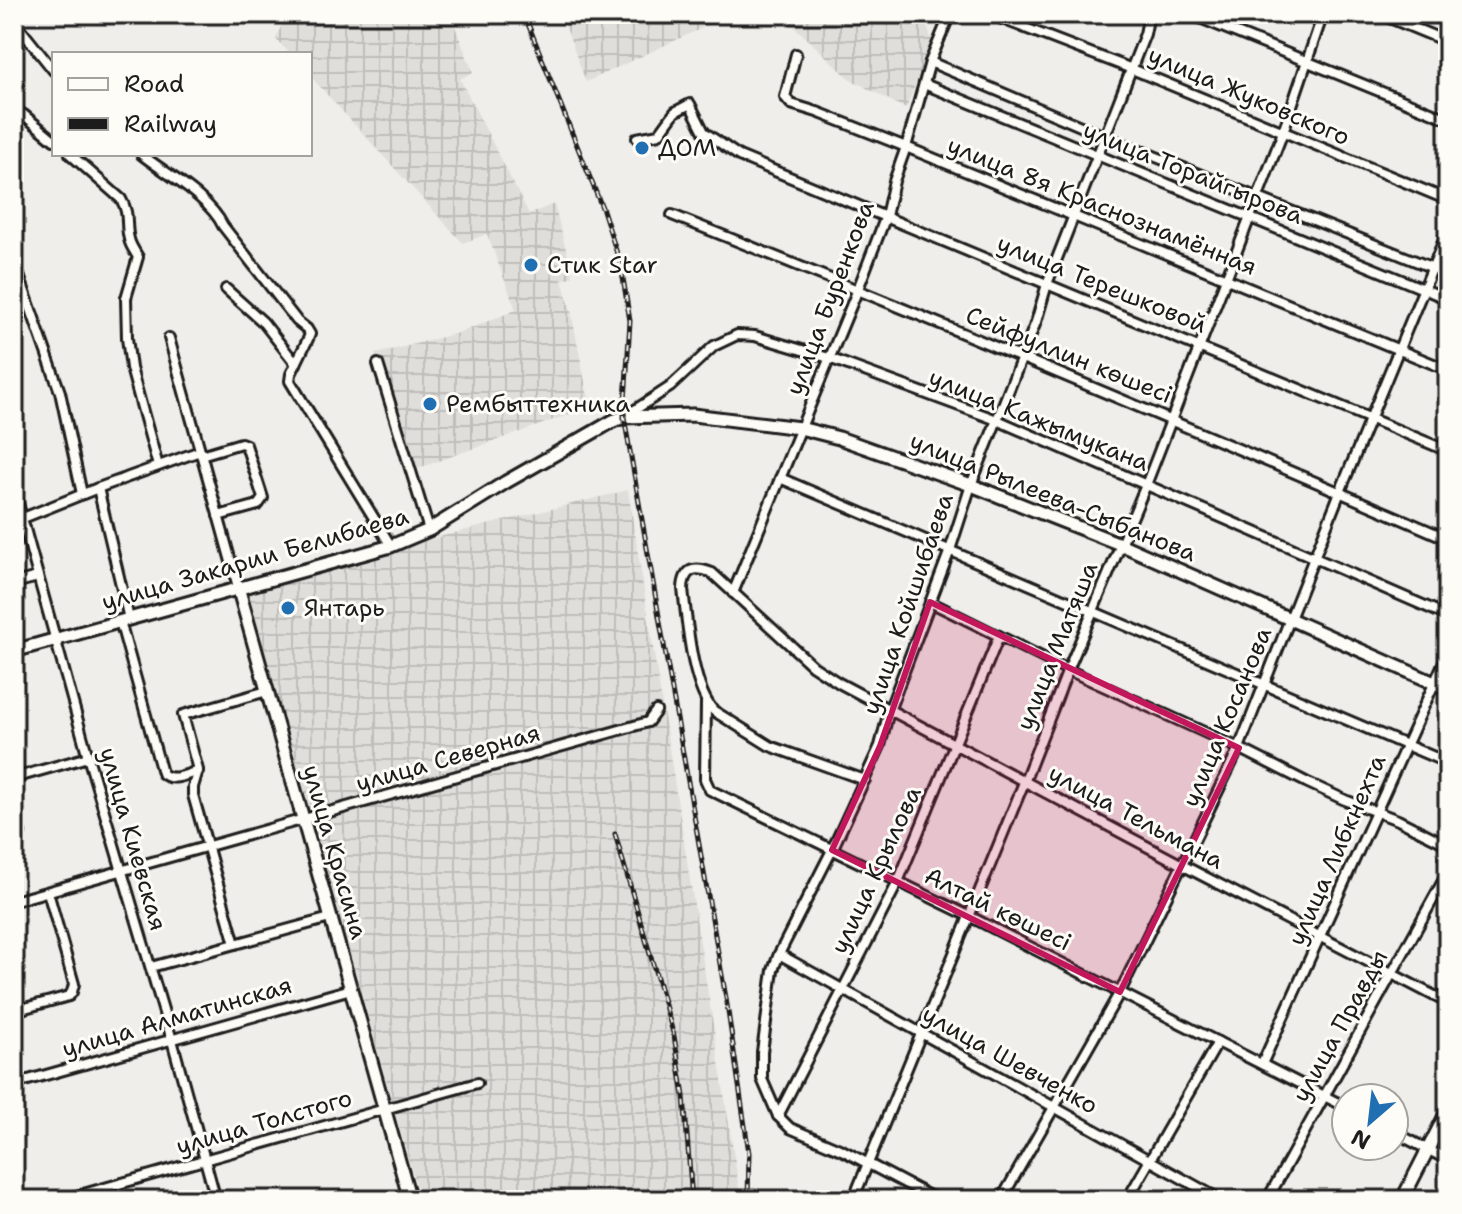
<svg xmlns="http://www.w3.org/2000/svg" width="1462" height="1214" font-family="'Shantell Sans',sans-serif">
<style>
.industrial{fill:url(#industrial-grid)}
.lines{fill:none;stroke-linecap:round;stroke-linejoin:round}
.street-casing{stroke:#1c1c1c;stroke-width:14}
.secondary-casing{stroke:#1c1c1c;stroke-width:17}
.street{stroke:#fdfcf7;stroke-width:8}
.secondary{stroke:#fdfcf7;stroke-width:11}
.rail-casing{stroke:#1c1c1c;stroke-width:5}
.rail{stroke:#fdfcf7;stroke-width:2;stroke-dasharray:6;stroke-linecap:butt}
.marked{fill:#c2185b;fill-opacity:0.2;stroke:#c2185b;stroke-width:6;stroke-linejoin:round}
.poi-dot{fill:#1f6fb2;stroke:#fdfcf7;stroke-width:3}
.labels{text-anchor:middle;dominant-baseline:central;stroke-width:6;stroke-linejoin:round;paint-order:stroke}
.street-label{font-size:24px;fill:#1c1c1c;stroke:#fdfcf7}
.poi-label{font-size:24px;fill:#1c1c1c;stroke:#fdfcf7;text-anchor:start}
</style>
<defs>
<pattern id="industrial-grid" width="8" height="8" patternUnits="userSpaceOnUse" patternTransform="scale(2)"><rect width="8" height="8" fill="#e0deda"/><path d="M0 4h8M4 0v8" fill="none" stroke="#c0beba"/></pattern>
</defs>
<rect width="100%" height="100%" fill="#f0eeea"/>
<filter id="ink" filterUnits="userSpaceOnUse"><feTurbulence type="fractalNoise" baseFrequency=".0125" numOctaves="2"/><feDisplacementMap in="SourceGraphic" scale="16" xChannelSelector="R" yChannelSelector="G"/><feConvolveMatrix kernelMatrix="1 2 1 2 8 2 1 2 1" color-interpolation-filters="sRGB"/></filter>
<g filter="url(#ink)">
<g class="industrial">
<path d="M286,14H450L473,72L460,79L529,214L554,204L573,276L562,280L571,311L587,392L593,406L413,470L376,354L458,333L516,310L487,234L463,243L310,76V54H290L276,39Z"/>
<path d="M561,14H732L586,82Z"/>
<path d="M793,14H922L932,40L906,109L850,79L785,18Z"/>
<path d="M628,490L741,1200H420L246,585Z"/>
</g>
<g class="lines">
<g class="street-casing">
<g id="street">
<path d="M989,14L1132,69L1448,200"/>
<path d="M1190,14L1448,119"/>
<path d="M1380,14L1448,42"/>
<path d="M14,21L54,71"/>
<path d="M796,54L785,97L791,104L817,112L906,147L1448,370"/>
<path d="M930,62L1104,136L1448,274"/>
<path d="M924,84L1448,299"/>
<path d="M14,109L24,115L54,140"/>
<path d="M637,138L659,134L675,112L690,104L704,132L739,156L1448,451"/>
<path d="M70,154L121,199C130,214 125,224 129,239C130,245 135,252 138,257L126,298L127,338L131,368L158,466"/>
<path d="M141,154C166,174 210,198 223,226L297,321L307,329L310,334L308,339L291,374L290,381L391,546"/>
<path d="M672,215C933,319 1191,428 1448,539"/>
<path d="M14,261L60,392L82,494"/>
<path d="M226,289L263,322L296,364"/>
<path d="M169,338L238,587"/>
<path d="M378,364L429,530"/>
<path d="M627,415L670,387L714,346L737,335L755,336L829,358L997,420L1448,616"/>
<path d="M201,455L241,443L246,445L263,498L258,505L218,516"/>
<path d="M780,478L1448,763"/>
<path d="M98,488L129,619"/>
<path d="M14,489L88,757L172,1040L216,1200"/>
<path d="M23,518L98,488L200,451"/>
<path d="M14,583L38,577"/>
<path d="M733,593L858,289L886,216L894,181L906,147L930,62L950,14"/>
<path d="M930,602L1068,670L1239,748L1306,782L1345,800L1398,820L1448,845"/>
<path d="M120,621L162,773C172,783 187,774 198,771"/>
<path d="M706,703L705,779L710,790L969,916L1346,1107"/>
<path d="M14,778L88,757"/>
<path d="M865,780L770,746L714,711C692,689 687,621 683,589C684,568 695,566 712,573L813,666L839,683L1182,865L1448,1003"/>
<path d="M14,810L20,833"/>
<path d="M14,901L648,722L656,711"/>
<path d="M235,944L193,795V787L198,770L183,715L267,691"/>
<path d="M779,954L1221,1200"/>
<path d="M151,967L330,918"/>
<path d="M14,1011L69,996L72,992L74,984L48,892"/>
<path d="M1262,1064L1448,653"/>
<path d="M14,1084L351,989"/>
<path d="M778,1116L898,882L999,636"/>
<path d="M1394,1132L1448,1160"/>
<path d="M62,1200L477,1083"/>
<path d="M853,1200L1025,780L1068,670L1146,485L1283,132L1323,14"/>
<path d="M937,1200L844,1151L790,1128L778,1116L762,1079V1052L773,970L779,954L832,850L880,746L889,711L950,550L971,485L1036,322L1047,284L1145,34L1149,14"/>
<path d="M1001,1200L1120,992L1239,748L1340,492L1448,230"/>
<path d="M1127,1200L1218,1042"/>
<path d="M1267,1200L1448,872"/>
</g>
</g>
<g class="secondary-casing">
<g id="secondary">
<path d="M238,587L410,1200"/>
<path d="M14,651L391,546L429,530L506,482L613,421L624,417L693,415L800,428L839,438L971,485L1120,544L1448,689"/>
<path d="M1402,1200L1448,1110"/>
</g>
</g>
<use href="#street" class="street"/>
<use href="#secondary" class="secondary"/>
<g class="rail-casing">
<g id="rail">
<path d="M524,14L603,210L621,266L630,321L624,417L726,998L749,1153L748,1200"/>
<path d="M615,834L674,1036L684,1096L692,1200"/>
</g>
</g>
<use href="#rail" class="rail"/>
</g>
</g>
<path class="marked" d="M930,602L1239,748L1120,992L832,850L880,746Z"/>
<g class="poi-dot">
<circle cx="642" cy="148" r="8"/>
<circle cx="531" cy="265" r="8"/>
<circle cx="430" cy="404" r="8"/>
<circle cx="288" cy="608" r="8"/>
</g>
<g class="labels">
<g class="street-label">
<text transform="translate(1249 96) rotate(23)">улица Жуковского</text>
<text transform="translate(1193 173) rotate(22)">улица Торайгырова</text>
<text transform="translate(1102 206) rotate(22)">улица 8я Краснознамённая</text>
<text transform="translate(1102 284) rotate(22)">улица Терешковой</text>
<text transform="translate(830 298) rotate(-69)">улица Буренкова</text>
<text transform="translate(1069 355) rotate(22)">Сейфуллин көшесі</text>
<text transform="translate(1039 420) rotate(22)">улица Кажымукана</text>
<text transform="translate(1053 497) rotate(22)">улица Рылеева-Сыбанова</text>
<text transform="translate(255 559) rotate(-16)">улица Закарии Белибаева</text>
<text transform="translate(908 604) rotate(-71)">улица Койшибаева</text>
<text transform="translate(1057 646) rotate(-68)">улица Матяша</text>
<text transform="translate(1227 717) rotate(-67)">улица Косанова</text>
<text transform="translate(448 758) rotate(-16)">улица Северная</text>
<text transform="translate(1136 817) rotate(28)">улица Тельмана</text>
<text transform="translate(133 839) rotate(74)">улица Киевская</text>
<text transform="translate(1337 850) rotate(-66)">улица Либкнехта</text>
<text transform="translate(335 852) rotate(74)">улица Красина</text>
<text transform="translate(876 870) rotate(-65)">улица Крылова</text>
<text transform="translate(998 909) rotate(26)">Алтай көшесі</text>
<text transform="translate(177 1017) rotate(-16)">улица Алматинская</text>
<text transform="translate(1340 1026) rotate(-61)">улица Правды</text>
<text transform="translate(1010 1060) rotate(29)">улица Шевченко</text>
<text transform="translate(264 1122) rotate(-16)">улица Толстого</text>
</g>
<g class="poi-label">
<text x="658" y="148">ДОМ</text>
<text x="547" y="265">Стик Star</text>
<text x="446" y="404">Рембыттехника</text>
<text x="304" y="608">Янтарь</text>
</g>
</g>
<rect width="1462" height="1214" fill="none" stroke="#fdfcf7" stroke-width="48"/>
<rect x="24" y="24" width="1414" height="1166" fill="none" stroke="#1c1c1c" stroke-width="3" filter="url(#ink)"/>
<rect x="52" y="52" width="260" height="104" fill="#fdfcf7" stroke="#a3a29f" stroke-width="2"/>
<rect x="68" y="78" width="40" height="12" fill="#fdfcf7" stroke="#a3a29f" stroke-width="2"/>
<text x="124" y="92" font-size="24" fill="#1c1c1c">Road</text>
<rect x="68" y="118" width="40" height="12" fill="#1c1c1c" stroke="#a3a29f" stroke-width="2"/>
<text x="124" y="132" font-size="24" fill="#1c1c1c">Railway</text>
<g transform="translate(1370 1122) rotate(208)"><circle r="38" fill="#fdfcf7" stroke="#a3a29f" stroke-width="2"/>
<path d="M0-6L14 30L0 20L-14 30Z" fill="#1f6fb2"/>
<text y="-12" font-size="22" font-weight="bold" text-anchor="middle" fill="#1c1c1c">N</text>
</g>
</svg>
